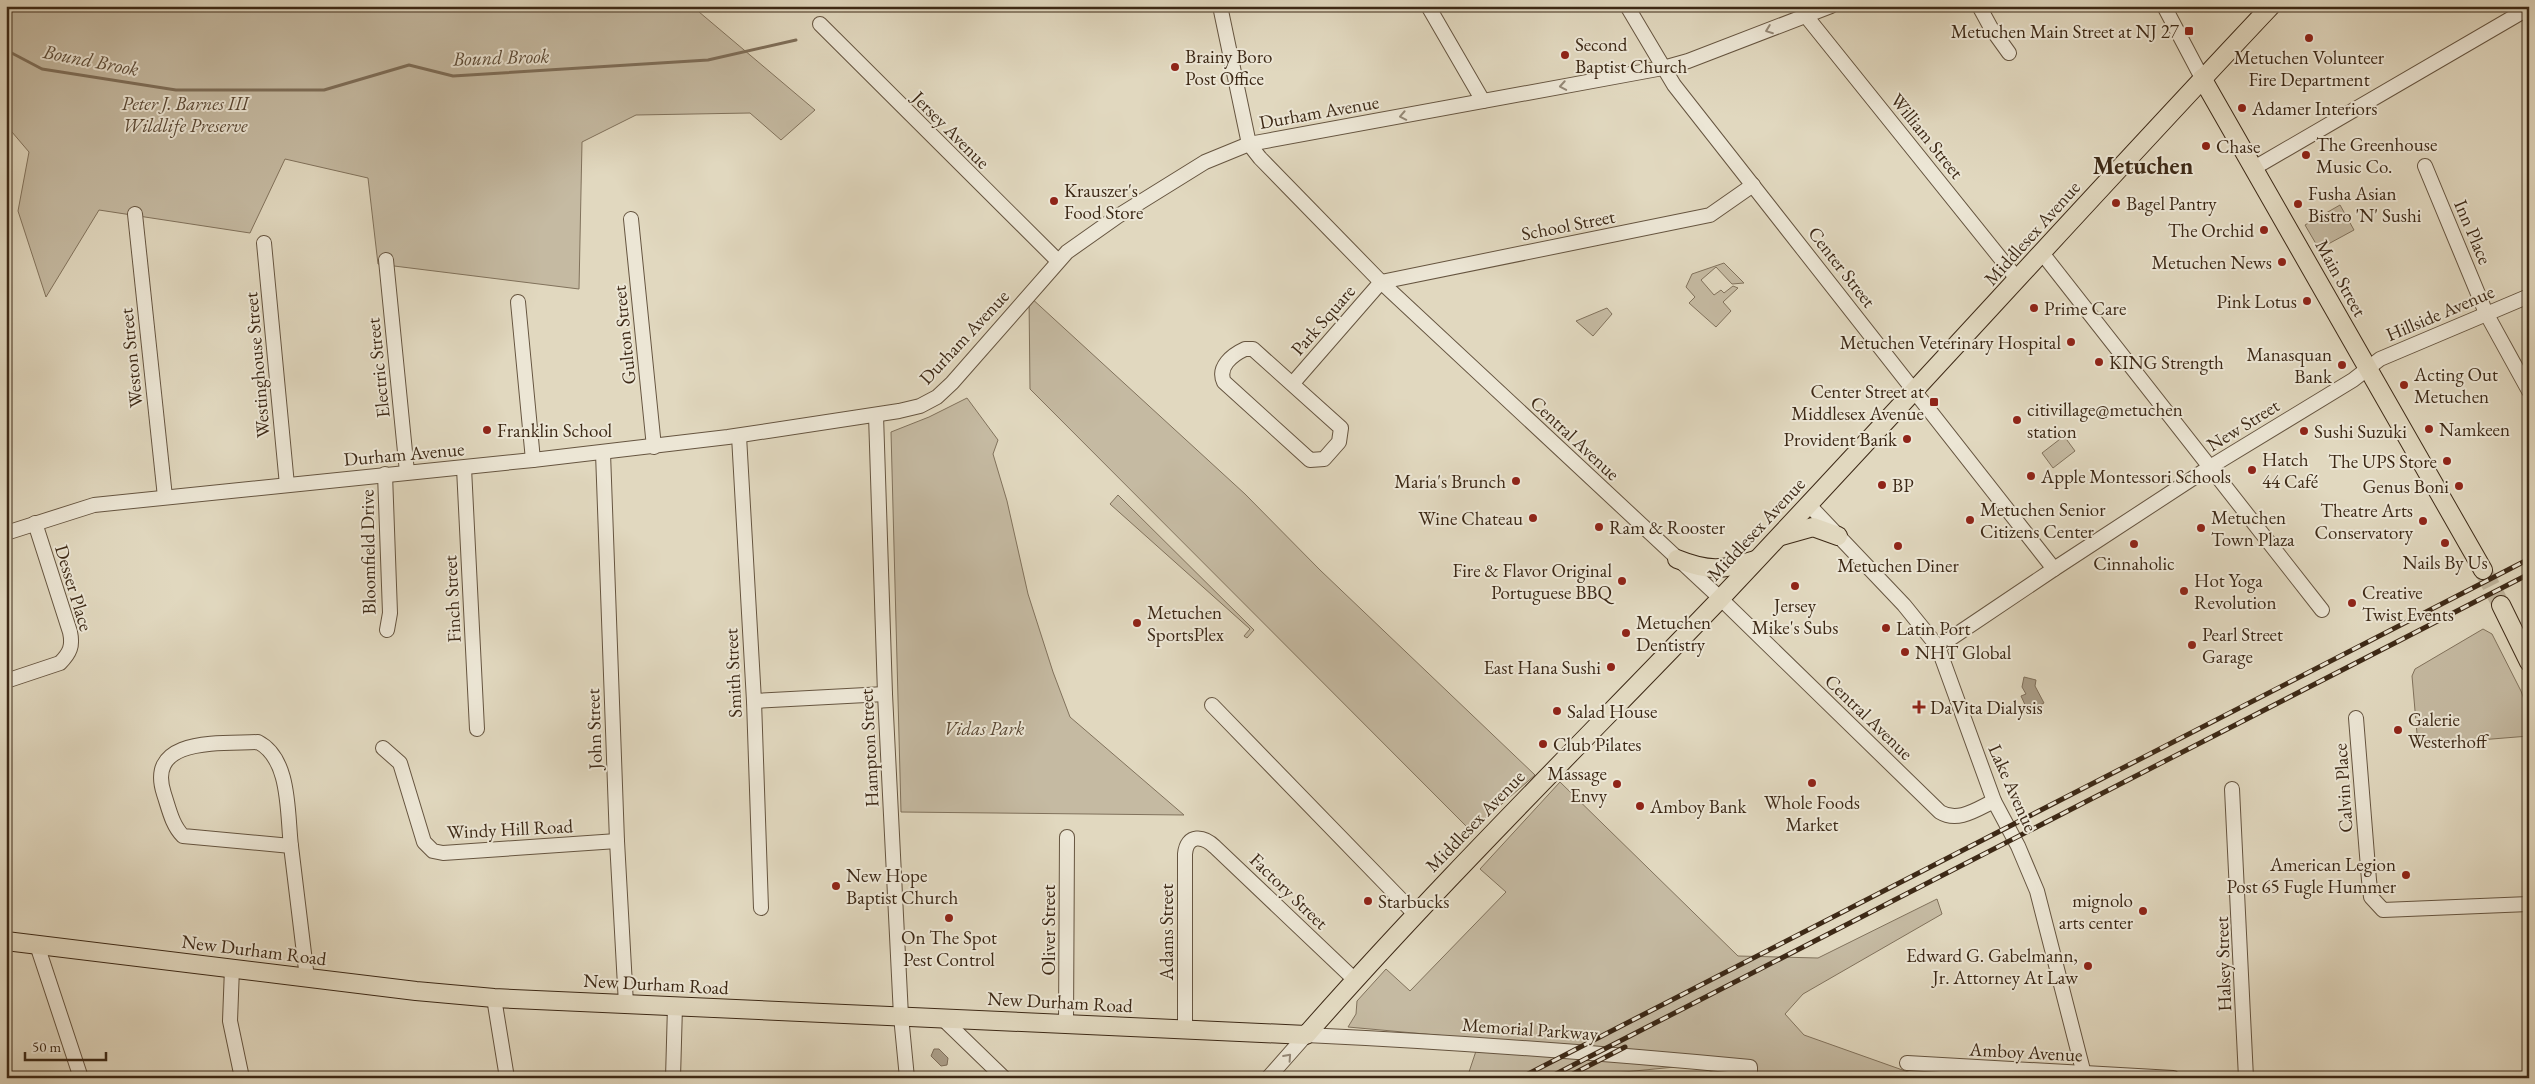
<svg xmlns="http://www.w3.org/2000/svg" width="2535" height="1084" font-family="'EB Garamond',serif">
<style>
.green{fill:#c5baa2;stroke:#81725c}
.water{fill:#a99c86;stroke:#7e6e59}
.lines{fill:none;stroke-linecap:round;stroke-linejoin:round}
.stream{stroke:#7e6e59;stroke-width:3}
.major-tunnel{stroke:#c0b59d;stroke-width:18;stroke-dasharray:18 9;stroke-linecap:butt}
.minor-casing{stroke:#665540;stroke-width:16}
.major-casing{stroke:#3d2916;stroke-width:20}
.minor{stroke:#ece6d5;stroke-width:14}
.major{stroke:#e1d8bf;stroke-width:18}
.rail-casing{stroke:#3d2916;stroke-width:5}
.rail{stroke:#ece6d5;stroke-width:3;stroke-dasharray:9;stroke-linecap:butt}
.oneway{stroke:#948876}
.poi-dot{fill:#8f2418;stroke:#ece6d5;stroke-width:2}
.labels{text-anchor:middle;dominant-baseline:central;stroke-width:4;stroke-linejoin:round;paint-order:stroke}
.poi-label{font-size:19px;fill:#3d2916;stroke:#ece6d5;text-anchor:start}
.park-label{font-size:19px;font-style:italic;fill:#584632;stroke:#ece6d5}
.street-label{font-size:19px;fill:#3d2916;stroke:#ece6d5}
.water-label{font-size:20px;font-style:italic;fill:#5d4c38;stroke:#ece6d5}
.district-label{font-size:24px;font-weight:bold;fill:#3d2916;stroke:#ece6d5}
</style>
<rect width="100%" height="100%" fill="#e1d8bf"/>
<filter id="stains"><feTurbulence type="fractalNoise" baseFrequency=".004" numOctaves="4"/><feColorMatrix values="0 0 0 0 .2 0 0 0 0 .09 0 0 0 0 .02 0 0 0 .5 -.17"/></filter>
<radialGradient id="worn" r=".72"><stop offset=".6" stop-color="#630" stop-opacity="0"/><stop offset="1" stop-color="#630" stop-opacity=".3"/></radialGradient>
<g class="green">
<path d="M6,6H692L815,110L781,140L750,113L636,115L582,142L579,289L378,264L368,178L285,159L250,233L99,210L46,297L18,211L29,152L6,125Z"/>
<path d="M2340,205L2354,230L2319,249L2305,225Z"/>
<path d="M1724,263L1744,283L1732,284L1716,267L1701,280L1714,295L1721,290L1724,293L1733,286L1738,288L1723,302L1731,311L1716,327L1689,303L1695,297L1686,287L1692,274Z"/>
<path d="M1029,296L1245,494L1320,570L1535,775L1471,831L1030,389Z"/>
<path d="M1607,308L1612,314L1593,336L1576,321Z"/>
<path d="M967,398L998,440L993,454L1007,501L1028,594L1053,672L1070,717L1184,815L901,812L891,432L929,417Z"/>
<path d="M2064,436L2075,451L2053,468L2042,453Z"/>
<path d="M1118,495L1254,630L1247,638L1244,636L1250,629L1110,504Z"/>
<path d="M2483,629L2492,634L2521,691L2525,702L2529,736L2418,745L2412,676L2415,669Z"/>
<path d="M1560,782L1738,956L1818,958L1937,899L1942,914L1803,994L1785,1014L1804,1035L1925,1078H1727L1695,1065L1614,1073L1613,1078H1467L1480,1039L1348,1027L1356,1014L1357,1001L1386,969L1410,991L1506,892L1480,869Z"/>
</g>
<g class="water">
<path d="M2024,677L2036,680L2035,686L2044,703L2034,708L2031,704L2026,707L2021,696L2026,694L2022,687Z"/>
<path d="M934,1049H939L948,1058L947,1065L941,1066L931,1056Z"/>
</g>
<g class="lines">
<path class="stream" d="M6,50L42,69L176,90H324L409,65L453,76L708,60L796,40"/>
<path class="major-tunnel" d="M2483,570L2501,605"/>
<g class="minor-casing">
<g id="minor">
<path d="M1220,6L1249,144L1260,158L1381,282L1720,598L1940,812C1958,823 1977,809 1994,801"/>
<path d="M1428,6L1483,101"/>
<path d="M1627,6L1674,85L2054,569"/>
<path d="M1979,6L1991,28L2009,53"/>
<path d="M2164,6L2202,78"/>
<path d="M1806,16L2018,280"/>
<path d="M820,24L1058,261"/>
<path d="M2425,166L2486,313L2529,391"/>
<path d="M2254,168L2529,8"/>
<path d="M135,214L165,497"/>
<path d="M631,219L654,447"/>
<path d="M264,243L287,485"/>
<path d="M2042,253L2322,610"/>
<path d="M386,260L407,472"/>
<path d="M1381,282L1710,215L1753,185"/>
<path d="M518,302L533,460"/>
<path d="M1245,349H1253L1341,428L1339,442L1324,459L1310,460L1224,382C1217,367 1232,355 1245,349Z"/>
<path d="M1293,383L1381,282"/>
<path d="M876,415L885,694L901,1016L907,1078"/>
<path d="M739,436L754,701L761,908"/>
<path d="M603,453L617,841L626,1004"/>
<path d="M464,468L477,729"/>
<path d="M385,474L390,613L387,630"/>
<path d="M1808,504L1904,605L1938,647L1994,801L2018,846L2037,891L2085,1078"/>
<path d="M6,533L94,505L533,460L728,437L899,411L920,406L937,397L952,383L1067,252L1118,216L1205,162L1249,144L1663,68L1688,61L1831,6"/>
<path d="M1938,647L2054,569L2210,467L2353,380L2380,359L2529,296"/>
<path d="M6,681L60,663C70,653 73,646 70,632L35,523"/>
<path d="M754,701L885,694"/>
<path d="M1212,705L1415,914"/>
<path d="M2356,718L2369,880L2371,897L2383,910L2529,904"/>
<path d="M258,742C291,759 287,814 291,846L183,836C172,825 169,809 164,794C145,736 222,744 258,742Z"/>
<path d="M383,748L400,763L424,842L433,851L443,853L617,841"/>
<path d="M2232,789L2246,1078"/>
<path d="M291,846L307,978"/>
<path d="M37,945L81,1078"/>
<path d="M232,968L230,1021L242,1078"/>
<path d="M494,998L507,1078"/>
<path d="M942,1018L1004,1078"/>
<path d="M1066,1024L1067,837"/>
<path d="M1185,1029V854C1187,833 1204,836 1215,847L1355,980"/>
<path d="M1907,1063L2173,1078"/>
<path d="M673,1078L675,1006"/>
<path d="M1268,1078L1306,1035C1455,1042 1602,1053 1750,1067V1078"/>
</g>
</g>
<g class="major-casing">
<g id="major">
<path d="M2202,78L2483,570"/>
<path d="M1781,536L1813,527L1838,536"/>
<path d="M1677,559C1709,572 1723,570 1755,560"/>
<path d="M2501,605L2529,662"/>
<path d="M6,941L416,991L494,998L1306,1035C1439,884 1582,743 1721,598C1906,402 2086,202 2271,6"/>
</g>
</g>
<use href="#minor" class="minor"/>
<use href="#major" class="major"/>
<g class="rail-casing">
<g id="rail">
<path d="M1520,1078C1856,905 2192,732 2529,559"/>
<path d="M1548,1078L2529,574"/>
<path d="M1565,1078L1625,1047"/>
</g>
</g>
<use href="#rail" class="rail"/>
</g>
<defs><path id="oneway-chevron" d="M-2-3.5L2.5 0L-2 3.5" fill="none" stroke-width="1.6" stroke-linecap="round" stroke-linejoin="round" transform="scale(1.25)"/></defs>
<g class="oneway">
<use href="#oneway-chevron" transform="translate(1769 30) rotate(159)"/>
<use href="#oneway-chevron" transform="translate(1563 86) rotate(170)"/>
<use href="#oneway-chevron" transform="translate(1403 116) rotate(169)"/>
<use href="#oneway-chevron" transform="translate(1288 1057) rotate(-48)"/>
</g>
<g class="poi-dot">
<rect x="2184" y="26" width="10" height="10" rx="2.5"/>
<circle cx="2309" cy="38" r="5"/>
<circle cx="1565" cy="55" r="5"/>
<circle cx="1175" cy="67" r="5"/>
<circle cx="2242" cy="108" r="5"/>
<circle cx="2206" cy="146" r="5"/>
<circle cx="2306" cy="155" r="5"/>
<circle cx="1054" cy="201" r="5"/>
<circle cx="2116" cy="203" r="5"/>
<circle cx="2298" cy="204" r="5"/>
<circle cx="2264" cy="230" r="5"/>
<circle cx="2282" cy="262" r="5"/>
<circle cx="2307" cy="301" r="5"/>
<circle cx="2034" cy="308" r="5"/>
<circle cx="2071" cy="342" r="5"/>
<circle cx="2099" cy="362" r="5"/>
<circle cx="2342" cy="365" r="5"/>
<circle cx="2404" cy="385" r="5"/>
<rect x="1929" y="397" width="10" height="10" rx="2.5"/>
<circle cx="2017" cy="420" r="5"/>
<circle cx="2429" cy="429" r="5"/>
<circle cx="487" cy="430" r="5"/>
<circle cx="2304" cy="431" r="5"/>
<circle cx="1907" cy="439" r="5"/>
<circle cx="2447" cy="461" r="5"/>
<circle cx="2252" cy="470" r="5"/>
<circle cx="2031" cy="476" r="5"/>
<circle cx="1516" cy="481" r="5"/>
<circle cx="1882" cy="485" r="5"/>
<circle cx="2459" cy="486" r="5"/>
<circle cx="1533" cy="518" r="5"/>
<circle cx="1970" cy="520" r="5"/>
<circle cx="2423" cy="521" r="5"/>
<circle cx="1599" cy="527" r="5"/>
<circle cx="2201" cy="528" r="5"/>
<circle cx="2445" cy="543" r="5"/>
<circle cx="2134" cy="544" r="5"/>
<circle cx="1898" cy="546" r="5"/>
<circle cx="1622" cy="581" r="5"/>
<circle cx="1795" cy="586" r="5"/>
<circle cx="2184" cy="591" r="5"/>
<circle cx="2352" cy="603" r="5"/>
<circle cx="1137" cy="623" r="5"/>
<circle cx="1886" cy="628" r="5"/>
<circle cx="1626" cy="633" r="5"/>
<circle cx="2192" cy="645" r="5"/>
<circle cx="1905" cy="652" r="5"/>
<circle cx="1611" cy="667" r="5"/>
<path d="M1916.5 699.5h5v5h5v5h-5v5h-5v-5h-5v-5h5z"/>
<circle cx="1557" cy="711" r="5"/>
<circle cx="2398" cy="730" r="5"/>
<circle cx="1543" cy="744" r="5"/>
<circle cx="1812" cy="783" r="5"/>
<circle cx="1617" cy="784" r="5"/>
<circle cx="1640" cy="806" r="5"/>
<circle cx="2406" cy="875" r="5"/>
<circle cx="836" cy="886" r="5"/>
<circle cx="1368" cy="901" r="5"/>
<circle cx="2143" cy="911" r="5"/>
<circle cx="949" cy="918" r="5"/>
<circle cx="2088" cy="966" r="5"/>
</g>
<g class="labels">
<g class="poi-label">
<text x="2179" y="31" text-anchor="end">Metuchen Main Street at NJ 27</text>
<text x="1575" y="44">Second<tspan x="1575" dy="22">Baptist Church</tspan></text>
<text x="1185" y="56">Brainy Boro<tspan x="1185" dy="22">Post Office</tspan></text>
<text x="2309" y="57" text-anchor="middle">Metuchen Volunteer<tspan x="2309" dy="22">Fire Department</tspan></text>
<text x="2252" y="108">Adamer Interiors</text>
<text x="2316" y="144">The Greenhouse<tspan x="2316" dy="22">Music Co.</tspan></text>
<text x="2216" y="146">Chase</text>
<text x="1064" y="190">Krauszer's<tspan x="1064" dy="22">Food Store</tspan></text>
<text x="2308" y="193">Fusha Asian<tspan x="2308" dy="22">Bistro 'N' Sushi</tspan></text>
<text x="2126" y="203">Bagel Pantry</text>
<text x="2254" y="230" text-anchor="end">The Orchid</text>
<text x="2272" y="262" text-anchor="end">Metuchen News</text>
<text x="2297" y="301" text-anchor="end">Pink Lotus</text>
<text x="2044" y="308">Prime Care</text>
<text x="2061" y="342" text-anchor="end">Metuchen Veterinary Hospital</text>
<text x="2332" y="354" text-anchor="end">Manasquan<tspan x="2332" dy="22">Bank</tspan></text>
<text x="2109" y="362">KING Strength</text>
<text x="2414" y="374">Acting Out<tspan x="2414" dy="22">Metuchen</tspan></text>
<text x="1924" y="391" text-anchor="end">Center Street at<tspan x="1924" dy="22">Middlesex Avenue</tspan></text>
<text x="2027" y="409">citivillage@metuchen<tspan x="2027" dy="22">station</tspan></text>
<text x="2439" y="429">Namkeen</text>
<text x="497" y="430">Franklin School</text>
<text x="2314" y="431">Sushi Suzuki</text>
<text x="1897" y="439" text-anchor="end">Provident Bank</text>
<text x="2262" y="459">Hatch<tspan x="2262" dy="22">44 Café</tspan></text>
<text x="2437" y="461" text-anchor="end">The UPS Store</text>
<text x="2041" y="476">Apple Montessori Schools</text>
<text x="1506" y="481" text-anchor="end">Maria's Brunch</text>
<text x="1892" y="485">BP</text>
<text x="2449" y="486" text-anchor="end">Genus Boni</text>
<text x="1980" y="509">Metuchen Senior<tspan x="1980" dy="22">Citizens Center</tspan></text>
<text x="2413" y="510" text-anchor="end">Theatre Arts<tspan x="2413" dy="22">Conservatory</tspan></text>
<text x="2211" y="517">Metuchen<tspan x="2211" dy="22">Town Plaza</tspan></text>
<text x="1523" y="518" text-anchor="end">Wine Chateau</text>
<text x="1609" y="527">Ram &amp; Rooster</text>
<text x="2445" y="562" text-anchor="middle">Nails By Us</text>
<text x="2134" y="563" text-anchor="middle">Cinnaholic</text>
<text x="1898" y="565" text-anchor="middle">Metuchen Diner</text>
<text x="1612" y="570" text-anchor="end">Fire &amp; Flavor Original<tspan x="1612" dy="22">Portuguese BBQ</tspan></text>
<text x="2194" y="580">Hot Yoga<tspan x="2194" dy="22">Revolution</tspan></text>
<text x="2362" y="592">Creative<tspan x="2362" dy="22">Twist Events</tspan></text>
<text x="1795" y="605" text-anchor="middle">Jersey<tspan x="1795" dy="22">Mike's Subs</tspan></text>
<text x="1147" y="612">Metuchen<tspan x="1147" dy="22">SportsPlex</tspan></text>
<text x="1636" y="622">Metuchen<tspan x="1636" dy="22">Dentistry</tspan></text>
<text x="1896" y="628">Latin Port</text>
<text x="2202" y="634">Pearl Street<tspan x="2202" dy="22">Garage</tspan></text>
<text x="1915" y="652">NHT Global</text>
<text x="1601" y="667" text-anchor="end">East Hana Sushi</text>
<text x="1930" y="707">DaVita Dialysis</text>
<text x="1567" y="711">Salad House</text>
<text x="2408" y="719">Galerie<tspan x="2408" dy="22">Westerhoff</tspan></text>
<text x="1553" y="744">Club Pilates</text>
<text x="1607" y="773" text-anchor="end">Massage<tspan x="1607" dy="22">Envy</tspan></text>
<text x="1812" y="802" text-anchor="middle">Whole Foods<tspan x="1812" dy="22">Market</tspan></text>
<text x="1650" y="806">Amboy Bank</text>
<text x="2396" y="864" text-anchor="end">American Legion<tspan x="2396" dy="22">Post 65 Fugle Hummer</tspan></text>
<text x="846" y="875">New Hope<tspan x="846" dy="22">Baptist Church</tspan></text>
<text x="2133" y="900" text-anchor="end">mignolo<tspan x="2133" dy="22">arts center</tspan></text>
<text x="1378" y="901">Starbucks</text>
<text x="949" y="937" text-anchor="middle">On The Spot<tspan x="949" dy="22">Pest Control</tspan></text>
<text x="2078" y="955" text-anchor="end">Edward G. Gabelmann,<tspan x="2078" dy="22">Jr. Attorney At Law</tspan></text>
</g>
<g class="park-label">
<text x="185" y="103">Peter J. Barnes III<tspan x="185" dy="22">Wildlife Preserve</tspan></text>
<text x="984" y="728">Vidas Park</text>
</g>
<g class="street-label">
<text transform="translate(1319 112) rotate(-10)">Durham Avenue</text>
<text transform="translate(951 130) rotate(45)">Jersey Avenue</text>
<text transform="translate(1927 136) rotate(51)">William Street</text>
<text transform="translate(1568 225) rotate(-11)">School Street</text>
<text transform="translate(2473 232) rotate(67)">Inn Place</text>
<text transform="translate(2032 233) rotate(-48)">Middlesex Avenue</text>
<text transform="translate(1842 267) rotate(52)">Center Street</text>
<text transform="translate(2341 278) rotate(61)">Main Street</text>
<text transform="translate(2440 313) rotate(-23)">Hillside Avenue</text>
<text transform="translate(1323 320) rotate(-49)">Park Square</text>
<text transform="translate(624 335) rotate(-96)">Gulton Street</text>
<text transform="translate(964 337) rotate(-47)">Durham Avenue</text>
<text transform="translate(131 358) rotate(-96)">Weston Street</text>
<text transform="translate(257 365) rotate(-95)">Westinghouse Street</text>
<text transform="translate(378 368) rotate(-96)">Electric Street</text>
<text transform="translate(2243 425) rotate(-32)">New Street</text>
<text transform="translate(1575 438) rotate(43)">Central Avenue</text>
<text transform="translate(404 454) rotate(-5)">Durham Avenue</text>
<text transform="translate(1756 529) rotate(-47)">Middlesex Avenue</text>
<text transform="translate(368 552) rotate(-91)">Bloomfield Drive</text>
<text transform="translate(74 588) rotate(73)">Desser Place</text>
<text transform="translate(452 599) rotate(-93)">Finch Street</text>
<text transform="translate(733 673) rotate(-93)">Smith Street</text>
<text transform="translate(1869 717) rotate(44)">Central Avenue</text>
<text transform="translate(594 729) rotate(-92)">John Street</text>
<text transform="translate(869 748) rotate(-93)">Hampton Street</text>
<text transform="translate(2013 788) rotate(66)">Lake Avenue</text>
<text transform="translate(2343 788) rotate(-94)">Calvin Place</text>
<text transform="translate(1475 821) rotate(-46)">Middlesex Avenue</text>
<text transform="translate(510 829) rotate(-3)">Windy Hill Road</text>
<text transform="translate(1289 891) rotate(44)">Factory Street</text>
<text transform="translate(1048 930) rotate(-90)">Oliver Street</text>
<text transform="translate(1166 932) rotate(-90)">Adams Street</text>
<text transform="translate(254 950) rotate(7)">New Durham Road</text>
<text transform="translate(2223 964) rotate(-92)">Halsey Street</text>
<text transform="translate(656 984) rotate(3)">New Durham Road</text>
<text transform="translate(1060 1002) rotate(3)">New Durham Road</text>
<text transform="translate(1530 1029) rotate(4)">Memorial Parkway</text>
<text transform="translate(2026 1052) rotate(3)">Amboy Avenue</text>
</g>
<g class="water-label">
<text transform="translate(501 57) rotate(-2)">Bound Brook</text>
<text transform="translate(91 60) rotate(11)">Bound Brook</text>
</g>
<g class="district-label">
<text x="2143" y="165">Metuchen</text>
</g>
</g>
<rect width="2535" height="1084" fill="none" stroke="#e1d8bf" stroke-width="25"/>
<rect x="8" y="8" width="2520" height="1069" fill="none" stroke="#3d2916" stroke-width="2.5"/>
<rect x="12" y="12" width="2510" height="1059" fill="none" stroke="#3d2916"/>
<path d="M25 1052v8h81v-8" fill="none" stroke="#3d2916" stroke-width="2.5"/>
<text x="32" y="1052" font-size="15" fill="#3d2916" stroke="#ece6d5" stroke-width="4" paint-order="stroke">50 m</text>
<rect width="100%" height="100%" filter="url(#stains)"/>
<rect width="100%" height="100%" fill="url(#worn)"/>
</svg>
